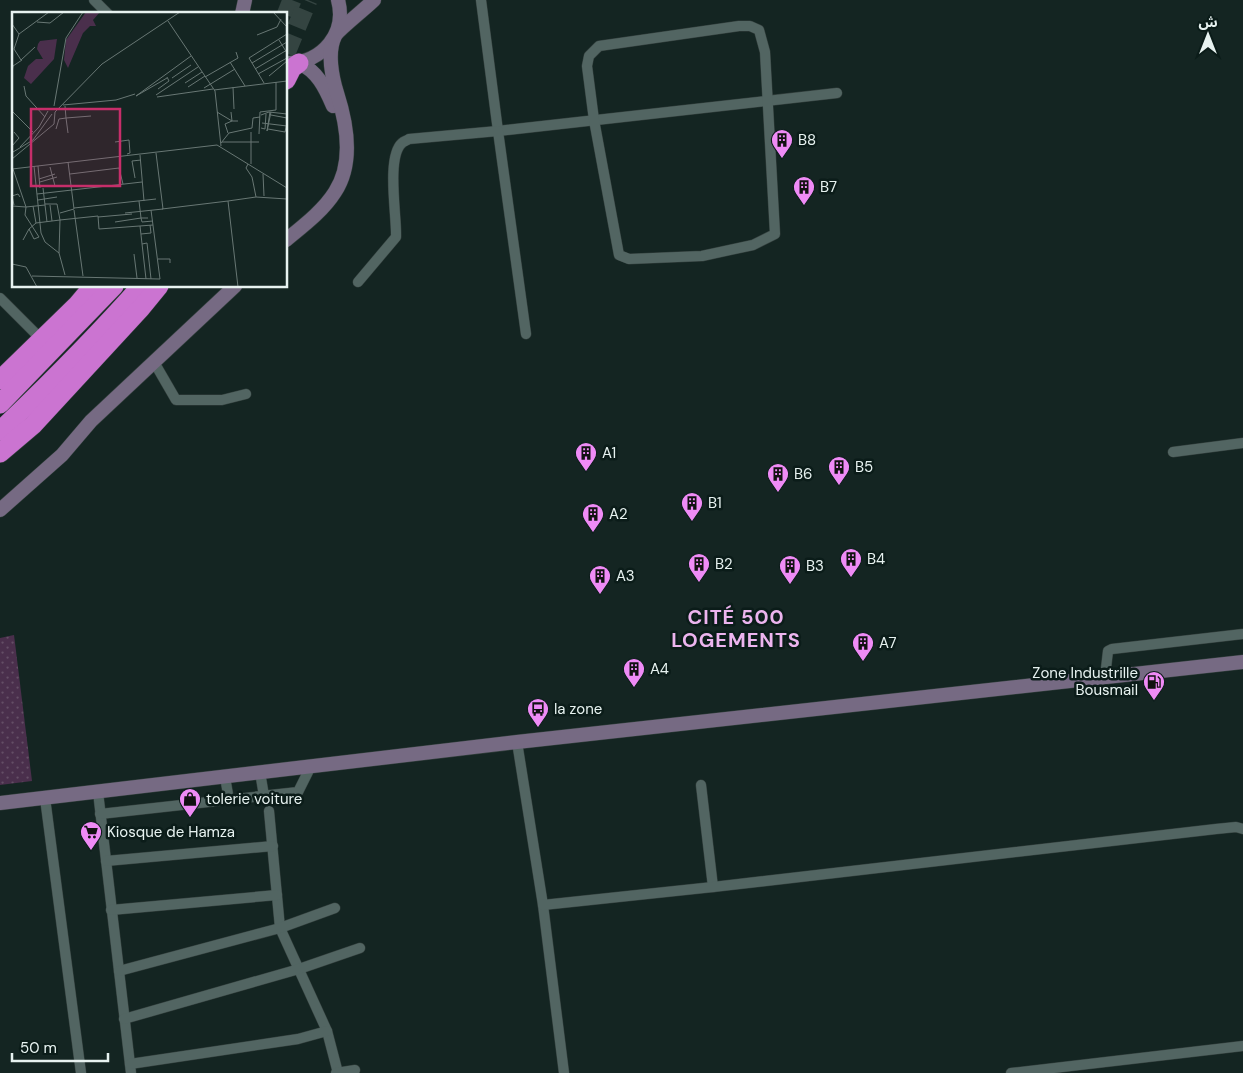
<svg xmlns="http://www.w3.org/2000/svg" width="1243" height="1073" font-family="'DM Sans','Noto Sans Arabic',sans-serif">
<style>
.grass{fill:url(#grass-dots)}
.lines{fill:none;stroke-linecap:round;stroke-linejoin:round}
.motorway-tunnel{stroke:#344441;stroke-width:19;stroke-dasharray:19 9;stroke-linecap:butt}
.minor-casing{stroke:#34403e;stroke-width:11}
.secondary-casing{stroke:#34403e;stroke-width:15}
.motorway-casing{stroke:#34403e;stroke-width:20}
.minor{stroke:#526562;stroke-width:10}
.secondary{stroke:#766a83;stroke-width:14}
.motorway{stroke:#cb74d1;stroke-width:19}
.labels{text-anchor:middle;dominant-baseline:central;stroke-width:5;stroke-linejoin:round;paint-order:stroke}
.poi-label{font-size:15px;fill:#e7f2f0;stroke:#0b1c19;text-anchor:start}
.district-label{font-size:20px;font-weight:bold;letter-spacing:1px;fill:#ecb4ee;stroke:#0b1c19}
.inset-road{fill:none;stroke:#687774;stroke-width:1}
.view{fill:#c62e6a;fill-opacity:0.15;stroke:#c62e6a;stroke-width:2.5}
.inset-edge{fill:none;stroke:#e7f2f0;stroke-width:2.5}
</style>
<defs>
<pattern id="grass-dots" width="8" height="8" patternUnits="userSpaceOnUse" patternTransform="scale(1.25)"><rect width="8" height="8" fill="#4a2f4c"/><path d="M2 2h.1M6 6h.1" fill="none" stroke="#644e66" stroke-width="1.8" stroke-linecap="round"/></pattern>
</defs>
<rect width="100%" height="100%" fill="#142522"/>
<path class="grass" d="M14,635L32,781L0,785V638Z"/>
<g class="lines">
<g class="motorway-tunnel">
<path d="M286,15L292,0"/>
<path d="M286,53L308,0"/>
</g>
<g class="minor-casing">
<g id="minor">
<path d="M94,0L108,14"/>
<path d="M481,0L498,131L837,93"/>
<path d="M739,26H750L759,30L765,52L775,234L753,245L702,256L629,259L619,255L594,120L587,66L589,56L599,46Z"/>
<path d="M358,282L396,237C397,217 386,157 402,143C404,141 406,141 409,139L498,131L526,334"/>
<path d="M0,298L42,340"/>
<path d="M154,362L176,400H222L246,394"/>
<path d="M1173,452L1243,443"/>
<path d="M1105,677L1108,651L1112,649L1243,634"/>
<path d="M517,742L543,905L564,1073"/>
<path d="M260,772L264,796"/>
<path d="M225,777L229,800"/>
<path d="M701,785L713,887"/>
<path d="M98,792L131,1073"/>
<path d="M45,798L81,1073"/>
<path d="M269,811L280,928L327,1031L338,1073"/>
<path d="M100,814L298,792L311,766"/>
<path d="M106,861L273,846"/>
<path d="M543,905L713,887L1216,829L1236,827L1243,829"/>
<path d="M111,910L277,895"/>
<path d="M119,971L280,928L335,908"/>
<path d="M124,1019L299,969L360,948"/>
<path d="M130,1064L298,1039L327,1031"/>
<path d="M336,1073L355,1070"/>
<path d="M1011,1073L1243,1046"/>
</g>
</g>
<g class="secondary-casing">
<g id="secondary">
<path d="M242,14L245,0"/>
<path d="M289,63C323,62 347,33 338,0"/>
<path d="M299,63C317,71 325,87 333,106"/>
<path d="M286,240C303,226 323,211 335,192C354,163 347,124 337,93C332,77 327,52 335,36C338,30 366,8 374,0"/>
<path d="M0,510L62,455L91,421L235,286"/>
<path d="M0,803L517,742L1243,662"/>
</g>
</g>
<g class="motorway-casing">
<g id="motorway">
<path d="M286,80L292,68L299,63"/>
<path d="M0,380L77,305L93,286"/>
<path d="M0,404L114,286"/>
<path d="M0,431C49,384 96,337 141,286"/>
<path d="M0,453L33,425L141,308L159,286"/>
</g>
</g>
<use href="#minor" class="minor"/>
<use href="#secondary" class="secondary"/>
<use href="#motorway" class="motorway"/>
</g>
<defs>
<g id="building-pin" transform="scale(1.125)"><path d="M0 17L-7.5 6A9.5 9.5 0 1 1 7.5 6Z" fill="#ef8bf6" stroke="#0b1c19"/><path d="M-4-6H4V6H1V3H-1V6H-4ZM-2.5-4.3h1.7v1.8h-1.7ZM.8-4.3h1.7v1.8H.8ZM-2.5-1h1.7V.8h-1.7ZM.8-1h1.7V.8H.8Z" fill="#111"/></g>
<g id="fuel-pin" transform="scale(1.125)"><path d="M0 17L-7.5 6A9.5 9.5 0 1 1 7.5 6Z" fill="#ef8bf6" stroke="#0b1c19"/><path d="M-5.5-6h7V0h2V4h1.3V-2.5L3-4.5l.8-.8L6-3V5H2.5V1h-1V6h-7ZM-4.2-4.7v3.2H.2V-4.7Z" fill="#111"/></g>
<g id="bus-pin" transform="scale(1.125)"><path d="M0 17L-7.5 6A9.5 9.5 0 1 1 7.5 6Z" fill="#ef8bf6" stroke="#0b1c19"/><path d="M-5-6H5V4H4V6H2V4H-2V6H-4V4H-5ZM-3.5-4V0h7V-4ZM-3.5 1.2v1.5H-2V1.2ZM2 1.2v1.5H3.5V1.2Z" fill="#111"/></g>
<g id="shop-pin" transform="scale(1.125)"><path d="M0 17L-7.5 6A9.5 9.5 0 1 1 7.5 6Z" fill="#ef8bf6" stroke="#0b1c19"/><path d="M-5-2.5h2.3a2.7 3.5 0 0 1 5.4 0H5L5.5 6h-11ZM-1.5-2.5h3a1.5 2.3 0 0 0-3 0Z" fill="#111"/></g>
<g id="supermarket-pin" transform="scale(1.125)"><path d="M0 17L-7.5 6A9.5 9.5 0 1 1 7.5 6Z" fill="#ef8bf6" stroke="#0b1c19"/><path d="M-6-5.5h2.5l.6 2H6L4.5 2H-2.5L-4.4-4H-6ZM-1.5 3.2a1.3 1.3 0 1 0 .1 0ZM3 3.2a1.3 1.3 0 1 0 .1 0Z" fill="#111"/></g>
</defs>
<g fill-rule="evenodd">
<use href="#building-pin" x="782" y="140"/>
<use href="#building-pin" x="804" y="187"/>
<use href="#building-pin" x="586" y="453"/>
<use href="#building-pin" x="839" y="467"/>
<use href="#building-pin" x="778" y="474"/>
<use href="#building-pin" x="692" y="503"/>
<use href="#building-pin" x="593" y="514"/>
<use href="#building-pin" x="851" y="559"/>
<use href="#building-pin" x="699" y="564"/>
<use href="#building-pin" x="790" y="566"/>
<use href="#building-pin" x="600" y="576"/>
<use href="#building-pin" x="863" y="643"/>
<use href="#building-pin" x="634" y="669"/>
<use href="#fuel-pin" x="1154" y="682"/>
<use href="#bus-pin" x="538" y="709"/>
<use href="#shop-pin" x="190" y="799"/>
<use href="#supermarket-pin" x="91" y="832"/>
</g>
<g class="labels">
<g class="poi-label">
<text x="798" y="140">B8</text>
<text x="820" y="187">B7</text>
<text x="602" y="453">A1</text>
<text x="855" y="467">B5</text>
<text x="794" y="474">B6</text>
<text x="708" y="503">B1</text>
<text x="609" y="514">A2</text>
<text x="867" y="559">B4</text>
<text x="715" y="564">B2</text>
<text x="806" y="566">B3</text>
<text x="616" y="576">A3</text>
<text x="879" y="643">A7</text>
<text x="650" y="669">A4</text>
<text x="1138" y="673" text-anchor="end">Zone Industrille<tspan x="1138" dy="17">Bousmail</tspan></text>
<text x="554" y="709">la zone</text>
<text x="206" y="799">tolerie voiture</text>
<text x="107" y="832">Kiosque de Hamza</text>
</g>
<g class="district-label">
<text x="736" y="617">CITÉ 500<tspan x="736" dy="23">LOGEMENTS</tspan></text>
</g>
</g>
<g transform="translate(12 12)">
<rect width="275" height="275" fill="#142522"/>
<path d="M74,0H88L81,8L84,14H78L71,21L56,56L52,48L54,28ZM45,27L42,47L19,72L12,66L16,54L24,47H31L25,37L26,32L28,29Z" fill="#4a2f4c"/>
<path class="inset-road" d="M261,0L275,15M156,9L203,79L209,134M25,10L38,11L52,0M0,12L7,22L2,37L9,48L23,35M7,22L37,0M245,23L265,15L269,7M267,28L275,41M218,50L233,74M240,51L275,30M243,57L275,38M0,60L1,54L10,48M246,62L275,46M257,64L275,49M193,65L226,46L224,40M155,66L124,84L179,44M160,66L179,53M173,71L190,60M252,71L237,46L275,22M12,74L14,84L33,105M176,75L193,64M221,75L222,97M192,76L223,57M146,77L157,69L155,65M202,78L275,69M144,83L186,55M145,85L201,77M51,93L104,88L123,82M42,94L54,26L71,0M53,94L54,106L79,104M0,99L21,120M205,100L220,109M219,100L220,109H226M258,100L255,119L259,100M249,103L257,100L275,102M259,103L275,106M250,111L275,114M249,116L253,117L254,102M44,117L47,107L54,106L56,121M256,117L273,120L275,111M216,121L213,112L220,109M247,122L248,100L264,98V70M103,130L117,128L118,141L115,142M210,130H247M209,131L217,121L240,116L241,106L248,105M0,134L7,126L2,120M8,135L27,115L36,99M1,140L21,128L40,102M128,143L132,189M0,147L42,112L43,100L90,52L168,0M236,152L234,156L240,165L244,185L275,187M239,152V120M22,154L29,221L33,230L47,241M26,154L28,176M38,155L43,174M0,157L205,133L275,176M1,157L14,195L33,193M58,162L107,156L111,172M251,162L252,184M123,166L120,149L129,148M27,167L43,162M28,170L45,165M31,176L35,210M25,182L130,170M26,188L45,185M2,193L0,184L6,182L8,185M38,193L40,209M0,194L14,195L13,203L27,225L22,227L17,217L11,228M21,194L24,211M62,196L144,187M150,197L216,189M62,198L71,264M48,201L62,197L56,150M113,201L151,197L144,141M86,205L120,202M136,206H129L130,210L141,209M103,210L129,206L127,189M128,214L134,267M17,217L24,211L48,208L45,192H33M129,222L139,221L138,213M130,232L135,231L139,267M122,242L125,266M146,247H158V251M0,252L14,255L25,275M53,263L47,241L48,208L86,204L87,217L141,213M20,264L148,267L139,198M226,275L216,189L244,185"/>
<path class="view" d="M19,97H108V174H19Z"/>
<rect width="275" height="275" class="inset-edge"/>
</g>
<g transform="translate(1208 35)" stroke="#0b1c19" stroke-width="4" paint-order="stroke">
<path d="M0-4L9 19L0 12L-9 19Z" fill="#e7f2f0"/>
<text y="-8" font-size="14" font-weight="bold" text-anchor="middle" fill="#e7f2f0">ش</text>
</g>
<path d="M12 1053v8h96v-8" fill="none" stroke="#e7f2f0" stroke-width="2.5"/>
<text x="20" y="1053" font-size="15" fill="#e7f2f0" stroke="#0b1c19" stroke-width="4" paint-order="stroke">50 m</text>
</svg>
